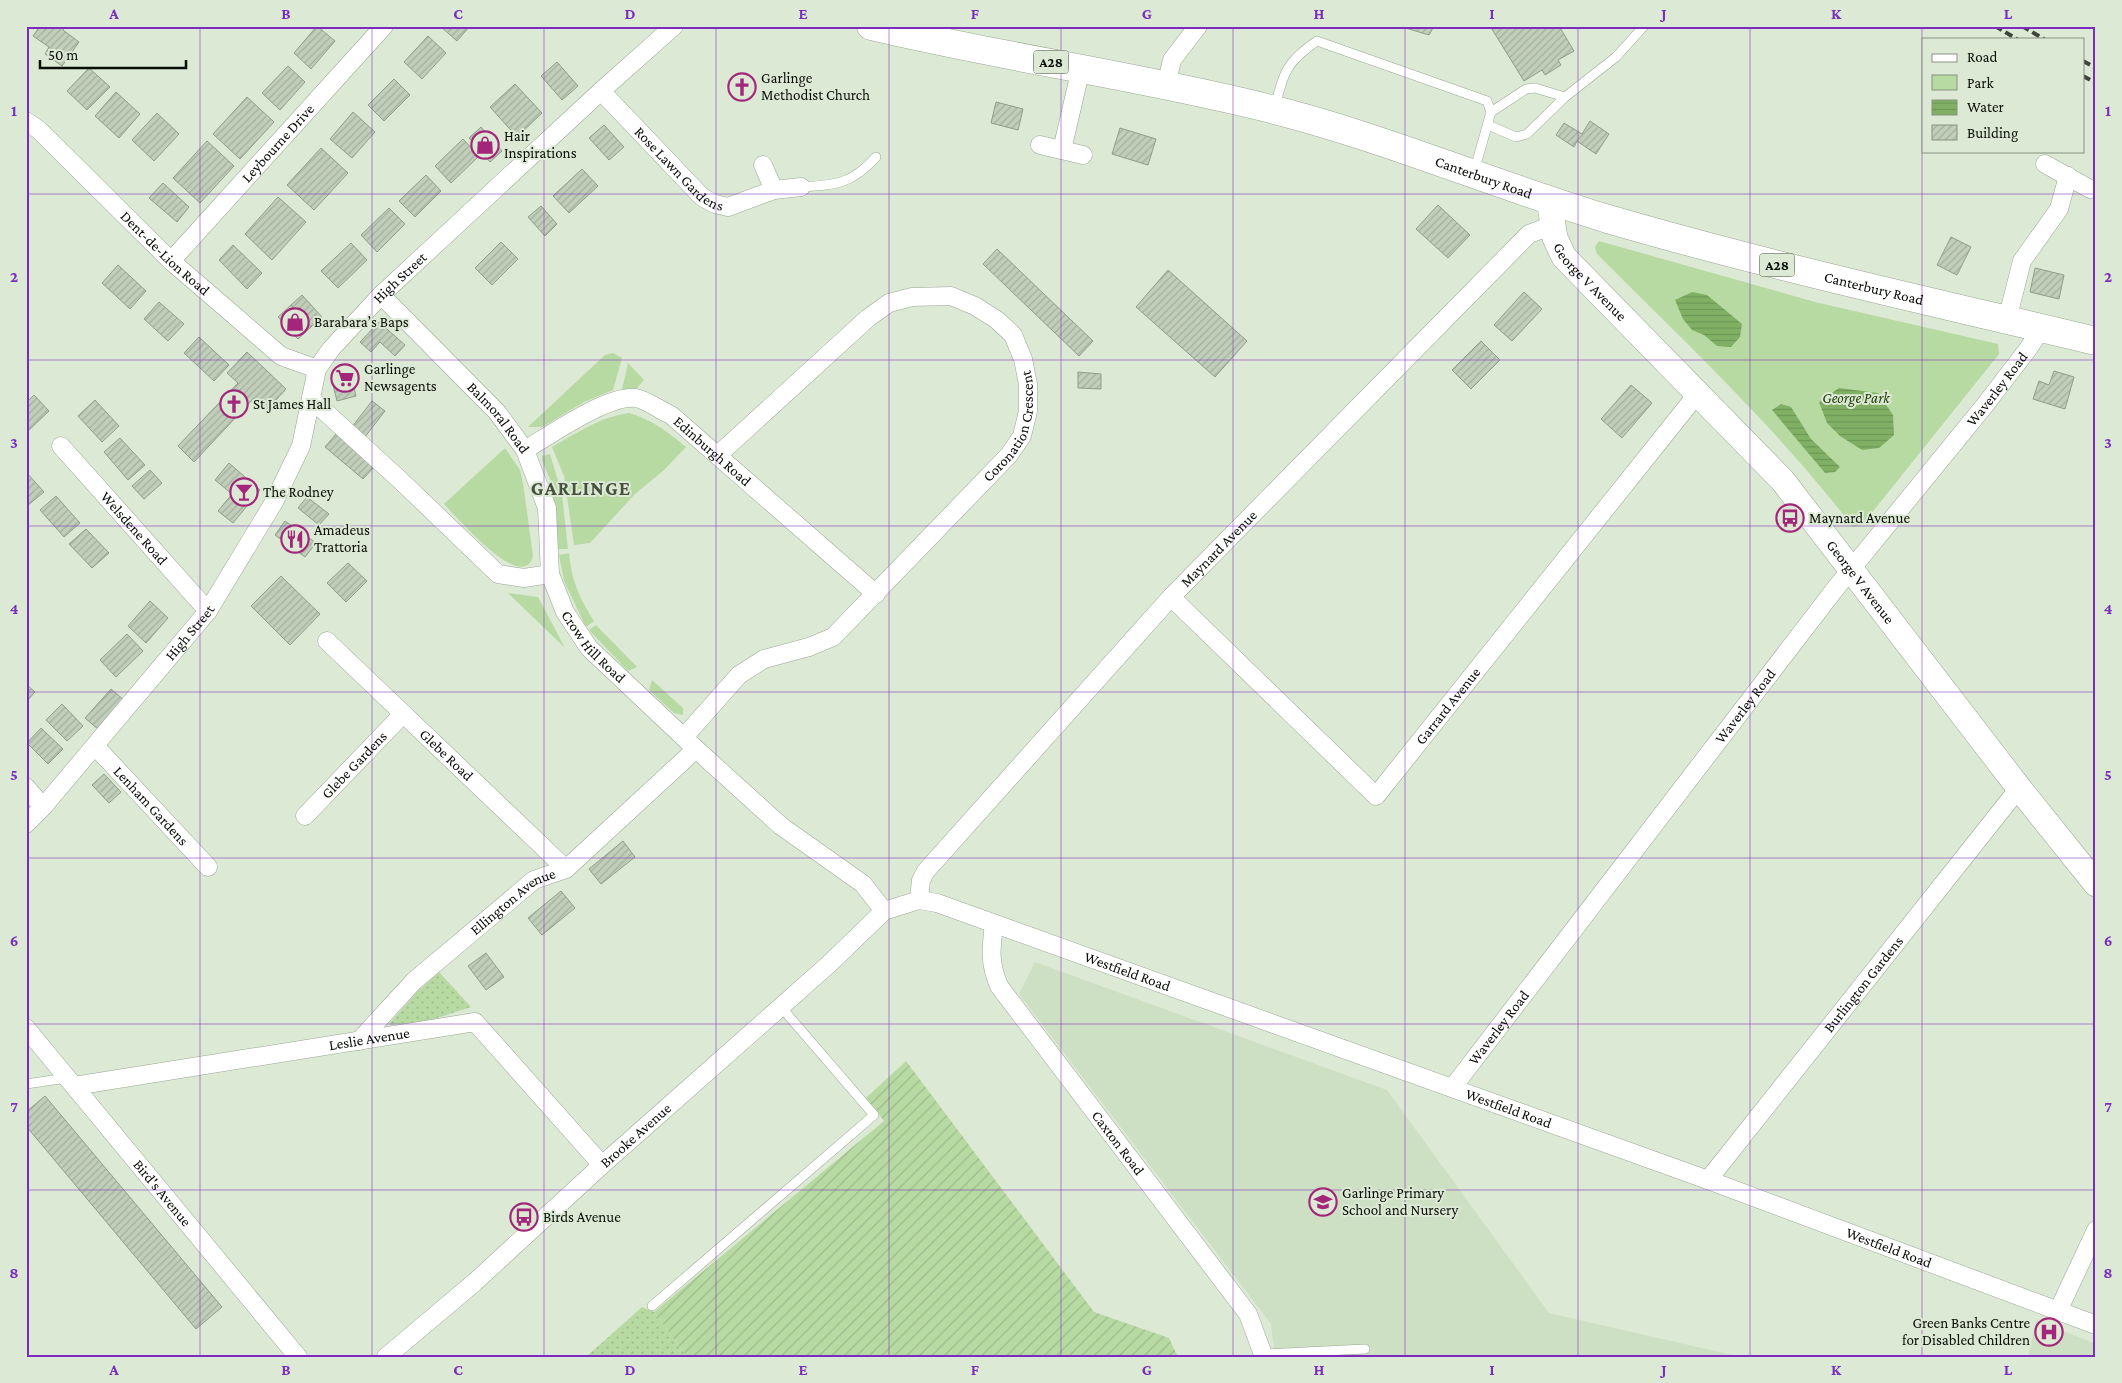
<svg xmlns="http://www.w3.org/2000/svg" width="2122" height="1383" font-family="'Crimson Pro',serif">
<style>
.built{fill:#cee0c4}
.grass{fill:url(#grass-dots)}
.park{fill:#b7daa3}
.garden{fill:url(#garden-furrows)}
.water{fill:url(#water-rules)}
.building{fill:url(#building-hatch);stroke:#909d8a}
.lines{fill:none;stroke-linecap:round;stroke-linejoin:round}
.lane-casing{stroke:#9aa793;stroke-width:10}
.street-casing{stroke:#9aa793;stroke-width:19}
.secondary-casing{stroke:#9aa793;stroke-width:26}
.highway-casing{stroke:#9aa793;stroke-width:29}
.lane{stroke:#fff;stroke-width:9}
.street{stroke:#fff;stroke-width:18}
.secondary{stroke:#fff;stroke-width:25}
.highway{stroke:#fff;stroke-width:28}
.rail{stroke:#3f453b;stroke-width:4;stroke-dasharray:8 4;stroke-linecap:butt}
.grid{fill:none;stroke:#7b2cbf;stroke-width:1;stroke-opacity:0.55}
.labels{text-anchor:middle;dominant-baseline:central;stroke-width:4;stroke-linejoin:round;paint-order:stroke}
.shield{fill:#dce9d4;stroke:#484f44;stroke-width:1}
.shield-label{font-size:14px;font-weight:bold;fill:#090d07}
.poi-label{font-size:15px;fill:#090d07;stroke:#dce9d4;text-anchor:start}
.street-label{font-size:15px;fill:#090d07;stroke:#dce9d4}
.park-label{font-size:15px;font-style:italic;fill:#213f08;stroke:#dce9d4}
.district-label{font-size:20px;font-weight:bold;letter-spacing:1px;fill:#465140;stroke:#dce9d4}
.neatline{fill:none;stroke:#7b2cbf;stroke-width:2}
.grid-label{font-size:16px;text-anchor:middle;font-weight:bold;fill:#7b2cbf}
</style>
<defs>
<pattern id="grass-dots" width="8" height="8" patternUnits="userSpaceOnUse" patternTransform="scale(1.25)"><rect width="8" height="8" fill="#b7daa3"/><path d="M2 2h.1M6 6h.1" fill="none" stroke="#9cba8b" stroke-width="1.8" stroke-linecap="round"/></pattern>
<pattern id="garden-furrows" width="10" height="10" patternUnits="userSpaceOnUse" patternTransform="scale(1.25)"><rect width="10" height="10" fill="#b7daa3"/><path d="M-1 1l2-2M0 10L10 0M9 11l2-2" fill="none" stroke="#9cba8b"/></pattern>
<pattern id="water-rules" width="6" height="5" patternUnits="userSpaceOnUse" patternTransform="scale(1.25)"><rect width="6" height="5" fill="#81b065"/><path d="M0 2.5h6" fill="none" stroke="#6e9656"/></pattern>
<pattern id="building-hatch" width="6" height="6" patternUnits="userSpaceOnUse" patternTransform="scale(1.25)"><rect width="6" height="6" fill="#c1ceba"/><path d="M-1 1l2-2M0 6l6-6M5 7l2-2" fill="none" stroke="#a4b09e"/></pattern>
</defs>
<rect width="100%" height="100%" fill="#dce9d4"/>
<g class="built">
<path d="M1035,962L1387,1090L1549,1313L1741,1357H1275L1271,1324L1019,994Z"/>
<path d="M2036,1320L2096,1344V1357H2028Z"/>
</g>
<g class="grass">
<path d="M439,972L471,1007L425,1022L388,1025L418,991Z"/>
<path d="M642,1307L654,1312L687,1357H586Z"/>
</g>
<g class="park">
<path d="M1599,241L1815,302L1998,344L1999,354L1862,525L1853,527C1777,428 1685,342 1597,254L1595,247Z"/>
<path d="M613,353L622,358L613,390L584,402L542,427H528L605,355Z"/>
<path d="M628,363L644,380L636,389L622,390Z"/>
<path d="M629,413C652,420 667,431 686,447L663,471L635,494L590,543L574,545L564,476L552,447C577,433 600,417 629,413Z"/>
<path d="M505,448L520,470L523,483L533,556C523,595 456,516 444,504Z"/>
<path d="M550,454L562,494L568,549H558L551,482L542,460V456Z"/>
<path d="M569,553C571,579 580,600 594,621L586,627L564,581L559,555Z"/>
<path d="M508,593L538,597L565,648Z"/>
<path d="M596,625L637,667L628,671L589,630Z"/>
<path d="M652,680L683,708V715L674,713L649,690Z"/>
</g>
<path class="garden" d="M906,1061L1094,1312L1169,1338L1178,1357H687L654,1312L884,1121L866,1098Z"/>
<g class="water">
<path d="M1692,292L1707,295L1742,324L1740,337L1731,347L1717,346L1704,335L1692,330L1683,319L1675,300Z"/>
<path d="M1839,388L1878,393L1893,415L1894,435L1879,448L1862,450L1840,436L1827,423L1819,402Z"/>
<path d="M1781,404L1791,407L1811,439L1840,467L1835,472L1825,473L1772,410Z"/>
</g>
<g class="building">
<path d="M40,26H65L63,30L79,42L62,66L45,54L49,47L33,36Z"/>
<path d="M317,26L335,41L311,69L294,53Z"/>
<path d="M440,26H470L457,41Z"/>
<path d="M1399,26H1434L1429,35Z"/>
<path d="M1490,26H1559L1574,51L1558,60L1561,65L1545,75L1542,70L1524,81Z"/>
<path d="M428,36L446,53L422,79L404,62Z"/>
<path d="M557,62L578,86L562,100L541,76Z"/>
<path d="M288,66L305,82L280,110L262,93Z"/>
<path d="M89,68L110,87L87,110L67,91Z"/>
<path d="M394,79L410,95L384,121L368,105Z"/>
<path d="M515,84L542,113L517,137L490,107Z"/>
<path d="M116,92L140,114L119,138L95,116Z"/>
<path d="M247,97L274,122L240,159L213,134Z"/>
<path d="M996,102L1023,109L1018,130L991,123Z"/>
<path d="M353,112L375,132L352,158L330,139Z"/>
<path d="M157,113L179,134L154,161L132,140Z"/>
<path d="M1590,121L1609,134L1596,154L1577,141L1574,147L1556,135L1564,123L1582,134Z"/>
<path d="M604,125L624,147L609,160L589,138Z"/>
<path d="M481,127L502,151L490,162L469,138Z"/>
<path d="M1120,128L1156,139L1148,165L1112,154Z"/>
<path d="M463,139L479,156L451,183L435,166Z"/>
<path d="M207,141L234,166L200,203L173,178Z"/>
<path d="M321,148L348,173L314,210L287,185Z"/>
<path d="M582,169L598,186L569,213L553,196Z"/>
<path d="M426,175L441,191L415,217L399,201Z"/>
<path d="M163,183L189,207L177,222L149,198Z"/>
<path d="M278,197L306,222L272,260L245,234Z"/>
<path d="M1438,205L1470,235L1448,258L1416,229Z"/>
<path d="M541,206L557,224L545,236L528,217Z"/>
<path d="M389,208L405,224L377,252L361,235Z"/>
<path d="M1951,237L1971,247L1957,275L1937,265Z"/>
<path d="M501,242L518,259L492,285L475,268Z"/>
<path d="M351,243L367,260L338,288L321,271Z"/>
<path d="M233,245L262,273L247,289L219,260Z"/>
<path d="M997,249L1093,341L1079,356L983,264Z"/>
<path d="M118,265L146,291L130,309L102,283Z"/>
<path d="M2035,268L2064,275L2059,299L2030,292Z"/>
<path d="M1168,270L1247,341L1215,377L1136,307Z"/>
<path d="M1524,292L1542,309L1512,341L1494,325Z"/>
<path d="M302,295L322,317L311,327L291,305Z"/>
<path d="M159,302L184,324L168,341L144,319Z"/>
<path d="M291,305L311,327L298,339L278,317Z"/>
<path d="M379,322L405,345L395,356L380,342L371,352L360,342Z"/>
<path d="M199,337L229,365L214,381L184,353Z"/>
<path d="M1481,341L1500,360L1471,389L1452,370Z"/>
<path d="M247,352L286,389L267,410L254,398L194,462L178,446L238,383L227,373Z"/>
<path d="M349,367L356,396L337,401L333,385Z"/>
<path d="M2054,371L2074,377L2065,409L2033,399L2039,381L2049,385Z"/>
<path d="M1078,372L1101,374V389L1078,388Z"/>
<path d="M1631,385L1652,403L1622,438L1601,419Z"/>
<path d="M34,395L49,411L26,433V403Z"/>
<path d="M95,400L119,426L102,442L78,416Z"/>
<path d="M372,401L385,411L364,438L351,428Z"/>
<path d="M336,434L374,467L363,479L325,447Z"/>
<path d="M120,438L145,465L128,480L104,452Z"/>
<path d="M229,463L260,490L233,523L218,511L232,494L215,480Z"/>
<path d="M150,470L162,483L144,499L132,486Z"/>
<path d="M26,472L44,492L27,506L26,505Z"/>
<path d="M56,496L80,523L64,537L40,510Z"/>
<path d="M307,497L329,514L319,525L298,508Z"/>
<path d="M285,521L316,543L305,557L275,535Z"/>
<path d="M86,529L109,553L92,568L69,544Z"/>
<path d="M348,563L367,581L346,602L327,583Z"/>
<path d="M281,576L320,614L290,645L251,606Z"/>
<path d="M150,601L168,618L146,643L128,626Z"/>
<path d="M127,634L143,651L116,677L100,660Z"/>
<path d="M26,684L35,692L26,702Z"/>
<path d="M111,689L125,701L99,730L85,718Z"/>
<path d="M62,704L83,726L67,741L46,720Z"/>
<path d="M41,728L63,749L48,764L27,743Z"/>
<path d="M104,774L121,792L109,803L92,785Z"/>
<path d="M623,841L635,857L601,884L589,869Z"/>
<path d="M561,891L575,908L542,935L528,918Z"/>
<path d="M486,953L504,977L486,990L468,966Z"/>
<path d="M45,1096L222,1307L196,1329L26,1126V1112Z"/>
</g>
<g class="lines">
<g class="lane-casing">
<g id="lane">
<path d="M1275,107C1283,73 1287,61 1317,41L1487,101L1491,112L1474,172"/>
<path d="M1491,112L1526,89L1535,88L1565,97"/>
<path d="M1488,125L1516,137L1527,134L1565,97L1616,57L1644,26"/>
<path d="M801,187C836,185 852,184 876,157"/>
<path d="M26,1084L67,1078"/>
<path d="M652,1306L874,1115L781,1007"/>
<path d="M1264,1354L1365,1349"/>
</g>
</g>
<g class="street-casing">
<g id="street">
<path d="M1166,86L1172,60L1198,26"/>
<path id="s1" d="M601,91L702,197L715,204L728,207L774,190L801,187"/>
<path id="s2" d="M26,121L39,130L171,261L228,310L281,356L317,369"/>
<path d="M1040,145L1083,155"/>
<path d="M1062,150L1081,68"/>
<path d="M2045,164L2090,189"/>
<path d="M763,165L774,190"/>
<path id="s3" d="M171,261L384,26"/>
<path id="s4" d="M381,295L497,412L525,450L547,508L550,574L565,612L589,648L696,749L781,826L863,884L884,911"/>
<path d="M2007,320L2022,261L2059,209L2068,176"/>
<path d="M311,399L399,479L498,574L524,578L550,574"/>
<path id="s5" d="M61,446L208,611"/>
<path id="s6" d="M525,450C550,435 607,395 636,398C647,400 661,411 671,415L876,594"/>
<path id="s7" d="M1171,597L1376,796L1698,393"/>
<path id="s8" d="M327,641L566,869"/>
<path id="s9" d="M684,737L739,675L764,659L809,647L833,637L1009,455L1022,436L1028,411V384L1023,359L1013,335L997,320L975,306L951,296L912,297L889,303L868,318L718,455"/>
<path id="s10" d="M95,746L208,867"/>
<path d="M26,787L43,807"/>
<path id="s11" d="M305,816L403,714"/>
<path id="s12" d="M26,824L43,807L208,611L274,502L301,446L317,369L331,349L381,295L601,91L674,26"/>
<path id="s13" d="M919,900L921,880L926,871L1171,597L1529,234L1553,225"/>
<path id="s14" d="M994,924C991,949 989,962 999,986L1248,1314L1264,1357"/>
<path id="s15" d="M26,1028L298,1357"/>
<path id="s16" d="M359,1041L414,981L534,880L566,869L696,749"/>
<path id="s17" d="M74,1086L475,1022L602,1165"/>
<path id="s18" d="M1453,1087L1835,589L1985,405L2028,349L2042,328"/>
<path id="s19" d="M1708,1180L2019,788"/>
<path d="M2058,1311L2096,1230"/>
<path id="s20" d="M386,1357L475,1282L602,1165L828,965L884,911L919,900L937,903L1708,1180L2096,1325"/>
</g>
</g>
<g class="secondary-casing">
<g id="secondary">
<path id="s21" d="M1549,199L1555,238L1564,257L1783,481L2019,788L2096,884"/>
</g>
</g>
<g class="highway-casing">
<g id="highway">
<path id="s22" d="M871,26C1001,57 1133,75 1263,107C1381,136 1492,184 1608,219C1769,266 1933,302 2096,341"/>
</g>
</g>
<use href="#lane" class="lane"/>
<use href="#street" class="street"/>
<use href="#secondary" class="secondary"/>
<use href="#highway" class="highway"/>
<g class="rail">
<path d="M1995,26L2017,39"/>
<path d="M2022,26L2044,39"/>
<path d="M2083,61L2096,68"/>
<path d="M2083,76L2096,83"/>
</g>
</g>
<path class="grid" d="M200,26V1357M372,26V1357M544,26V1357M716,26V1357M889,26V1357M1061,26V1357M1233,26V1357M1405,26V1357M1578,26V1357M1750,26V1357M1922,26V1357M26,194H2096M26,360H2096M26,526H2096M26,692H2096M26,858H2096M26,1024H2096M26,1190H2096"/>
<defs>
<g id="church-ring" transform="scale(1.4375)"><circle r="9.5" fill="#dce9d4" stroke="#a3267a" stroke-width="1.5"/><path d="M-1.2-6h2.4v3.5h3.3v2.4h-3.3V6h-2.4V-.1h-3.3v-2.4h3.3Z" fill="#a3267a"/></g>
<g id="shop-ring" transform="scale(1.4375)"><circle r="9.5" fill="#dce9d4" stroke="#a3267a" stroke-width="1.5"/><path d="M-5-2.5h2.3a2.7 3.5 0 0 1 5.4 0H5L5.5 6h-11ZM-1.5-2.5h3a1.5 2.3 0 0 0-3 0Z" fill="#a3267a"/></g>
<g id="supermarket-ring" transform="scale(1.4375)"><circle r="9.5" fill="#dce9d4" stroke="#a3267a" stroke-width="1.5"/><path d="M-6-5.5h2.5l.6 2H6L4.5 2H-2.5L-4.4-4H-6ZM-1.5 3.2a1.3 1.3 0 1 0 .1 0ZM3 3.2a1.3 1.3 0 1 0 .1 0Z" fill="#a3267a"/></g>
<g id="bar-ring" transform="scale(1.4375)"><circle r="9.5" fill="#dce9d4" stroke="#a3267a" stroke-width="1.5"/><path d="M-6-5H6L.8 .8V4.5H3.5V6h-7V4.5H-.8V.8Z" fill="#a3267a"/></g>
<g id="bus-ring" transform="scale(1.4375)"><circle r="9.5" fill="#dce9d4" stroke="#a3267a" stroke-width="1.5"/><path d="M-5-6H5V4H4V6H2V4H-2V6H-4V4H-5ZM-3.5-4V0h7V-4ZM-3.5 1.2v1.5H-2V1.2ZM2 1.2v1.5H3.5V1.2Z" fill="#a3267a"/></g>
<g id="restaurant-ring" transform="scale(1.4375)"><circle r="9.5" fill="#dce9d4" stroke="#a3267a" stroke-width="1.5"/><path d="M-5-6h1v4h1v-4h1v4h1v-4h1v5L-1.5 .5V6h-2V.5L-5-1ZM5-6V6H3V1.5H1.5Q1.5-4 5-6Z" fill="#a3267a"/></g>
<g id="school-ring" transform="scale(1.4375)"><circle r="9.5" fill="#dce9d4" stroke="#a3267a" stroke-width="1.5"/><path d="M0-5L7-2L0 1L-7-2ZM-4 1L0 2.5L4 1V4Q0 6-4 4Z" fill="#a3267a"/></g>
<g id="hospital-ring" transform="scale(1.4375)"><circle r="9.5" fill="#dce9d4" stroke="#a3267a" stroke-width="1.5"/><path d="M-5-5h3v3.5h4V-5h3V5h-3V1.5h-4V5h-3Z" fill="#a3267a"/></g>
</defs>
<g fill-rule="evenodd">
<use href="#church-ring" x="742" y="87"/>
<use href="#shop-ring" x="485" y="145"/>
<use href="#shop-ring" x="295" y="322"/>
<use href="#supermarket-ring" x="345" y="378"/>
<use href="#church-ring" x="234" y="404"/>
<use href="#bar-ring" x="244" y="492"/>
<use href="#bus-ring" x="1790" y="518"/>
<use href="#restaurant-ring" x="295" y="539"/>
<use href="#school-ring" x="1323" y="1202"/>
<use href="#bus-ring" x="524" y="1217"/>
<use href="#hospital-ring" x="2049" y="1332"/>
</g>
<g class="labels">
<g class="shield">
<rect x="1033.5" y="50.5" width="35" height="23" rx="4"/>
<rect x="1759.5" y="253.5" width="35" height="23" rx="4"/>
</g>
<g class="shield-label">
<text x="1051" y="62">A28</text>
<text x="1777" y="265">A28</text>
</g>
<g class="poi-label">
<text x="761" y="78">Garlinge<tspan x="761" dy="17">Methodist Church</tspan></text>
<text x="504" y="136">Hair<tspan x="504" dy="17">Inspirations</tspan></text>
<text x="314" y="322">Barabara’s Baps</text>
<text x="364" y="369">Garlinge<tspan x="364" dy="17">Newsagents</tspan></text>
<text x="253" y="404">St James Hall</text>
<text x="263" y="492">The Rodney</text>
<text x="1809" y="518">Maynard Avenue</text>
<text x="314" y="530">Amadeus<tspan x="314" dy="17">Trattoria</tspan></text>
<text x="1342" y="1193">Garlinge Primary<tspan x="1342" dy="17">School and Nursery</tspan></text>
<text x="543" y="1217">Birds Avenue</text>
<text x="2030" y="1323" text-anchor="end">Green Banks Centre<tspan x="2030" dy="17">for Disabled Children</tspan></text>
</g>
<g class="street-label">
<text stroke="none"><textPath href="#s3" startOffset="159">Leybourne Drive</textPath></text>
<text stroke="none"><textPath href="#s1" startOffset="111">Rose Lawn Gardens</textPath></text>
<text stroke="none"><textPath href="#s22" startOffset="632">Canterbury Road</textPath></text>
<text stroke="none"><textPath href="#s2" startOffset="192">Dent-de-Lion Road</textPath></text>
<text stroke="none"><textPath href="#s12" startOffset="672">High Street</textPath></text>
<text stroke="none"><textPath href="#s21" startOffset="96">George V Avenue</textPath></text>
<text stroke="none"><textPath href="#s22" startOffset="1038">Canterbury Road</textPath></text>
<text stroke="none"><textPath href="#s18" startOffset="885">Waverley Road</textPath></text>
<text stroke="none"><textPath href="#s4" startOffset="170">Balmoral Road</textPath></text>
<text stroke="none"><textPath href="#s9" startOffset="466">Coronation Crescent</textPath></text>
<text stroke="none"><textPath href="#s6" startOffset="218">Edinburgh Road</textPath></text>
<text stroke="none"><textPath href="#s5" startOffset="110">Welsdene Road</textPath></text>
<text stroke="none"><textPath href="#s13" startOffset="466">Maynard Avenue</textPath></text>
<text stroke="none"><textPath href="#s21" startOffset="501">George V Avenue</textPath></text>
<text stroke="none"><textPath href="#s12" startOffset="252">High Street</textPath></text>
<text stroke="none"><textPath href="#s4" startOffset="426">Crow Hill Road</textPath></text>
<text stroke="none"><textPath href="#s7" startOffset="401">Garrard Avenue</textPath></text>
<text stroke="none"><textPath href="#s18" startOffset="480">Waverley Road</textPath></text>
<text stroke="none"><textPath href="#s8" startOffset="165">Glebe Road</textPath></text>
<text stroke="none"><textPath href="#s11" startOffset="71">Glebe Gardens</textPath></text>
<text stroke="none"><textPath href="#s10" startOffset="82">Lenham Gardens</textPath></text>
<text stroke="none"><textPath href="#s16" startOffset="209">Ellington Avenue</textPath></text>
<text stroke="none"><textPath href="#s20" startOffset="926">Westfield Road</textPath></text>
<text stroke="none"><textPath href="#s19" startOffset="250">Burlington Gardens</textPath></text>
<text stroke="none"><textPath href="#s18" startOffset="75">Waverley Road</textPath></text>
<text stroke="none"><textPath href="#s17" startOffset="299">Leslie Avenue</textPath></text>
<text stroke="none"><textPath href="#s20" startOffset="1331">Westfield Road</textPath></text>
<text stroke="none"><textPath href="#s20" startOffset="334">Brooke Avenue</textPath></text>
<text stroke="none"><textPath href="#s14" startOffset="260">Caxton Road</textPath></text>
<text stroke="none"><textPath href="#s15" startOffset="214">Bird's Avenue</textPath></text>
<text stroke="none"><textPath href="#s20" startOffset="1736">Westfield Road</textPath></text>
</g>
<g class="park-label">
<text x="1856" y="398">George Park</text>
</g>
<g class="district-label">
<text x="581" y="488">GARLINGE</text>
</g>
</g>
<rect width="2122" height="1383" fill="none" stroke="#dce9d4" stroke-width="55"/>
<rect x="1922" y="38" width="162" height="115" fill="#dce9d4" stroke="#889182"/>
<rect x="1932" y="54" width="25" height="8" fill="#ffffff" stroke="#889182"/>
<text x="1967" y="62" font-size="15" fill="#090d07">Road</text>
<rect x="1932" y="75" width="25" height="15" fill="#b7daa3" stroke="#889182"/>
<text x="1967" y="88" font-size="15" fill="#090d07">Park</text>
<rect x="1932" y="100" width="25" height="15" fill="url(#water-rules)" stroke="#889182"/>
<text x="1967" y="112" font-size="15" fill="#090d07">Water</text>
<rect x="1932" y="125" width="25" height="15" fill="url(#building-hatch)" stroke="#889182"/>
<text x="1967" y="138" font-size="15" fill="#090d07">Building</text>
<path d="M40 60v8h146v-8" fill="none" stroke="#090d07" stroke-width="2.5"/>
<text x="48" y="60" font-size="15" fill="#090d07" stroke="#dce9d4" stroke-width="4" paint-order="stroke">50 m</text>
<rect x="28" y="28" width="2066" height="1328" class="neatline"/>
<g class="grid-label">
<text x="114" y="19">A</text>
<text x="286" y="19">B</text>
<text x="458" y="19">C</text>
<text x="630" y="19">D</text>
<text x="803" y="19">E</text>
<text x="975" y="19">F</text>
<text x="1147" y="19">G</text>
<text x="1319" y="19">H</text>
<text x="1492" y="19">I</text>
<text x="1664" y="19">J</text>
<text x="1836" y="19">K</text>
<text x="2008" y="19">L</text>
<text x="14" y="116">1</text>
<text x="2108" y="116">1</text>
<text x="14" y="282">2</text>
<text x="2108" y="282">2</text>
<text x="14" y="448">3</text>
<text x="2108" y="448">3</text>
<text x="14" y="614">4</text>
<text x="2108" y="614">4</text>
<text x="14" y="780">5</text>
<text x="2108" y="780">5</text>
<text x="14" y="946">6</text>
<text x="2108" y="946">6</text>
<text x="14" y="1112">7</text>
<text x="2108" y="1112">7</text>
<text x="14" y="1278">8</text>
<text x="2108" y="1278">8</text>
<text x="114" y="1375">A</text>
<text x="286" y="1375">B</text>
<text x="458" y="1375">C</text>
<text x="630" y="1375">D</text>
<text x="803" y="1375">E</text>
<text x="975" y="1375">F</text>
<text x="1147" y="1375">G</text>
<text x="1319" y="1375">H</text>
<text x="1492" y="1375">I</text>
<text x="1664" y="1375">J</text>
<text x="1836" y="1375">K</text>
<text x="2008" y="1375">L</text>
</g>
</svg>
